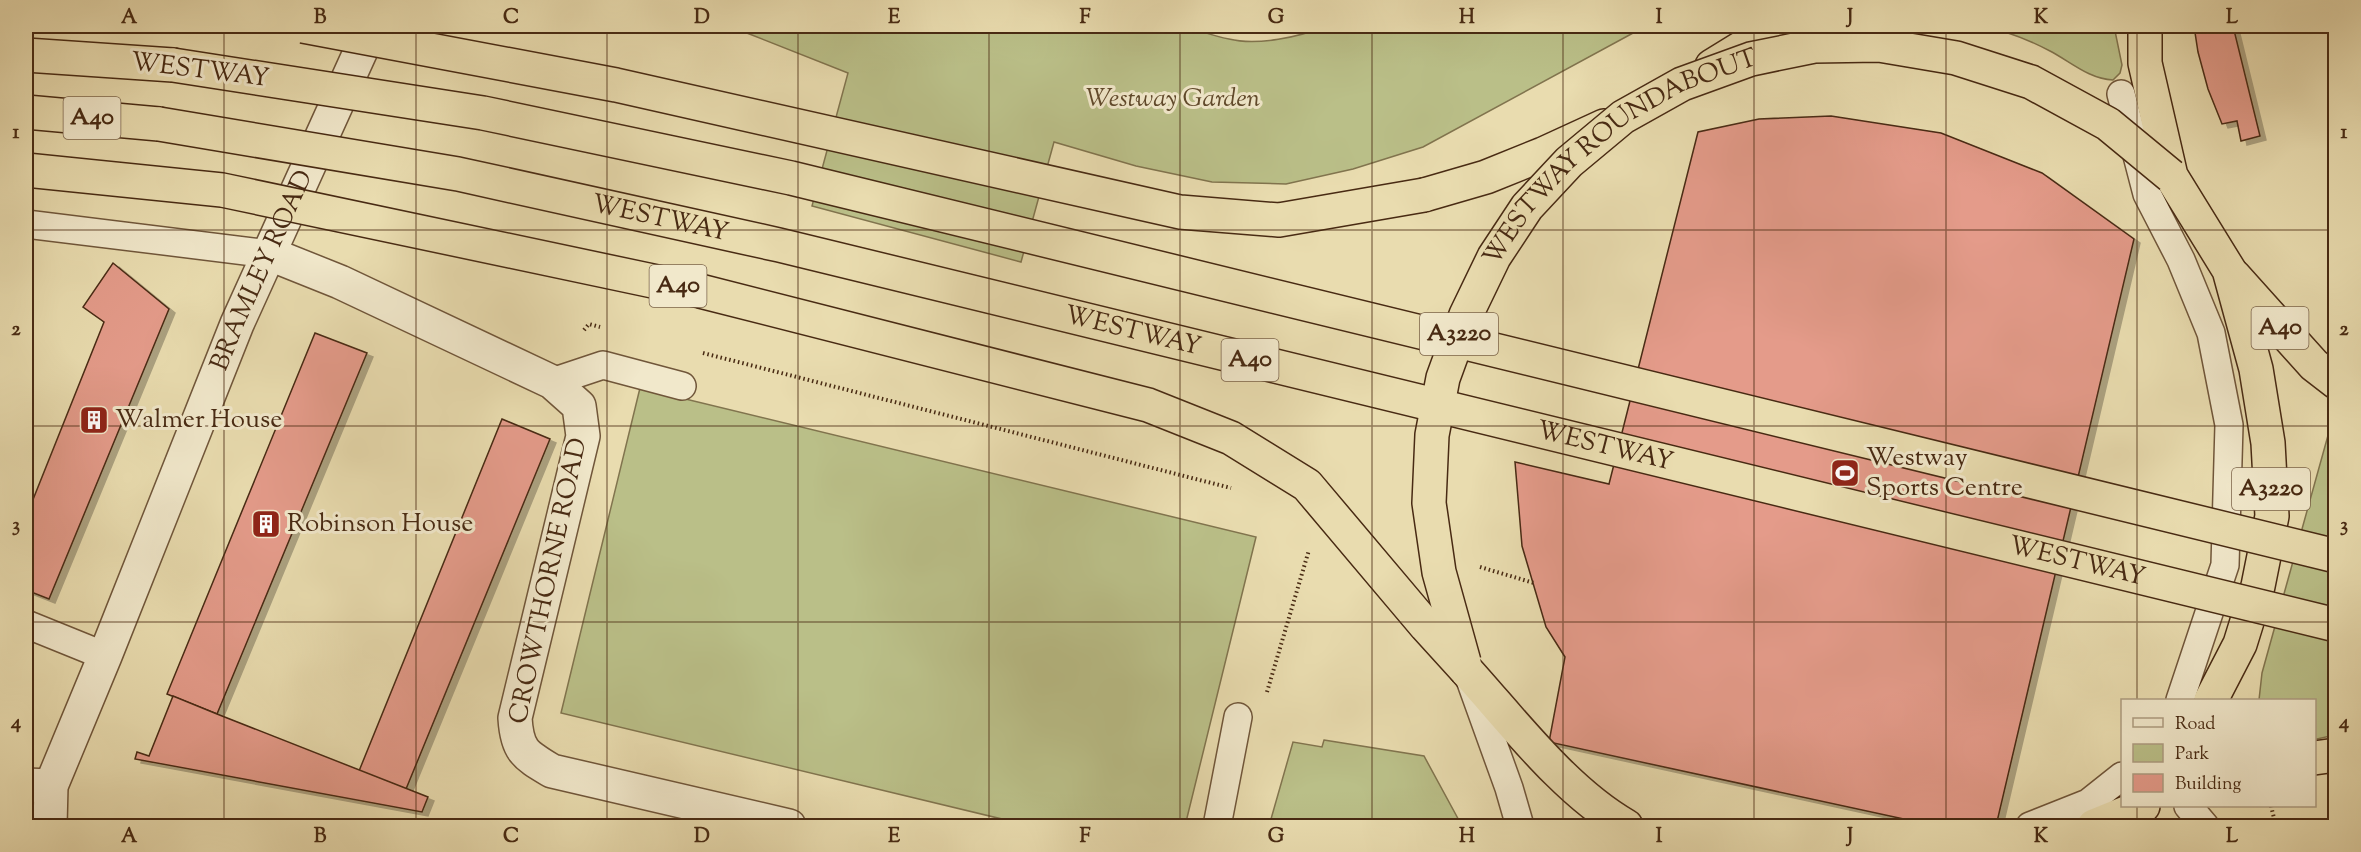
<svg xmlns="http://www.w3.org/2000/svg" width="2361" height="852" font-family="'Sorts Mill Goudy',serif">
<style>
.green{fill:#babf88;stroke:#81744e;stroke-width:1.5}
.building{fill:#e49b8a;stroke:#482a13;stroke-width:1.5;filter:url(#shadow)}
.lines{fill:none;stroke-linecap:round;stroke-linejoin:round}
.service-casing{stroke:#70563a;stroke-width:30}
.minor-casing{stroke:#70563a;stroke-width:36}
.tertiary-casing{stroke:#70563a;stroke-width:36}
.trunk-casing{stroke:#482a13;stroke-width:36}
.path{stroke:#482a13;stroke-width:4;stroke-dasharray:1.5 3;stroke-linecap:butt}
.service{stroke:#f1e8cb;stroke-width:27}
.minor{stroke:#f1e8cb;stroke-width:33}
.tertiary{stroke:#f1e8cb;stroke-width:33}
.trunk{stroke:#e9dcaf;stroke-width:33}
.trunk-bridge-casing{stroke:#482a13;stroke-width:36;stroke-linecap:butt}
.trunk-bridge{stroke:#e9dcaf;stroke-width:33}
.grid{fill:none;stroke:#482a13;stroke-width:1.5;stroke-opacity:0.55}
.labels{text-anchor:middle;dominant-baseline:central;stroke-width:6;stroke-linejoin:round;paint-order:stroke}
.shield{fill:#f1e8cb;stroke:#7b634a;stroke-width:1.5}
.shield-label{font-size:24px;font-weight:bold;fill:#482a13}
.street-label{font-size:26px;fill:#482a13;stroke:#f1e8cb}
.park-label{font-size:26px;font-style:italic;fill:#5f482a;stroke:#f1e8cb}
.poi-label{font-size:26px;fill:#482a13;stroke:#f1e8cb;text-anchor:start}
.neatline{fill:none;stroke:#482a13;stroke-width:2}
.grid-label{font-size:20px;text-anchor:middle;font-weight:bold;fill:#482a13}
</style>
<defs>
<filter id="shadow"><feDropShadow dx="6" dy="4" stdDeviation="0" flood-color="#0004"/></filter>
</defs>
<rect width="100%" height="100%" fill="#e9dcaf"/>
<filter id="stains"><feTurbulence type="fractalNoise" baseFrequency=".00333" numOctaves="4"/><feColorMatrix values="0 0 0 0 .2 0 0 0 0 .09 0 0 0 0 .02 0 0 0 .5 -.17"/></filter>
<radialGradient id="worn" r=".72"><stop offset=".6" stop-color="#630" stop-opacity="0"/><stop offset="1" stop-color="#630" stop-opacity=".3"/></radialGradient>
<g class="green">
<path d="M751,26H1183C1198,30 1213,36 1229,39C1257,46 1300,37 1326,26H1646L1423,147L1353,169L1286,184L1212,182L1136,166L1054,142L1021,262L812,206L848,73L747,33Z"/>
<path d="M1980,26H2114L2122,65L2120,73L2113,80C2089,79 2071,62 2050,51C2029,40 2004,30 1980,26Z"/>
<path d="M640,388L1256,537L1185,826H1031L561,713Z"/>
<path d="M2335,415V735L2317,739H2315L2314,700H2259L2262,673L2332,421Z"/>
<path d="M1324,740L1424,756L1462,826H1269L1293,742L1322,747Z"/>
</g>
<g class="building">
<path d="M2194,26H2233L2260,136L2241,141L2237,121L2222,124L2208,89L2198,52Z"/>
<path d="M1831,116L1941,133L2042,173L2134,239L1996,826H1936L1549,742L1565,657L1546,627L1522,546L1515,462L1609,484L1698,132L1759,119Z"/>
<path d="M113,263L169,309L49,599L26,590V517L104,322L83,307Z"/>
<path d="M315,333L367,353L217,714L167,694Z"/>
<path d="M502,419L550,439L406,789L359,771Z"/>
<path d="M173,696L217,714L428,797L422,812L135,759L137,752L149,756Z"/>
</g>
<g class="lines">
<g class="service-casing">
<g id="service">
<path d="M2121,94L2147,194L2181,260L2211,333L2229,425L2225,565L2180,700"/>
<path d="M26,224L270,254"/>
<path d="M552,382L603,365L682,386"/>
<path d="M26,624L105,656"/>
<path d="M1469,677L1509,788L1520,826"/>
<path d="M2188,806L2205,826"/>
<path d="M1217,826L1238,717"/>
<path d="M2030,826L2088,803L2122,776"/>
</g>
</g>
<g class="minor-casing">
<g id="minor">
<path d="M270,254L340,282L552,382L579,406L583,436L515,718C517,751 525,755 552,771L789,826"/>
<path d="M26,785L51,786"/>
</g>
</g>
<g class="tertiary-casing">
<g id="tertiary">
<path id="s1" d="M50,826L51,786L105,656L237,324L372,26"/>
</g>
</g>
<g class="trunk-casing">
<g id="trunk">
<path d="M2145,26V63L2171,176L2229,270L2256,369L2268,443L2272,516L2258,586L2240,644L2211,700"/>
<path d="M26,55L173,65"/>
<path d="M1712,66L1777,26"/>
<path d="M26,112L159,124"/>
<path d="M1424,195L1486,177L1543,154L1604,126"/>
<path d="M2234,276L2314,365L2336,382"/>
<path d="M1466,670C1513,722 1565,791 1626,826"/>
<path d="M2314,758L2336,755"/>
<path d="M2094,826L2143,806"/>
</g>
</g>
<g class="path">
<path d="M584,330L589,324L600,327"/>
<path d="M703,353L1231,488"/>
<path d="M1480,567L1534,583"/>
<path d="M1267,692L1309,550"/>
<path d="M2271,806L2276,826"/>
</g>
<use href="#service" class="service"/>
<use href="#minor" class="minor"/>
<use href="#tertiary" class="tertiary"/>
<use href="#trunk" class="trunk"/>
<g class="trunk-bridge-casing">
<g id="trunk-bridge">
<path d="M303,26L616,85L1180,212L1279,220L1424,195"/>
<path d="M173,65L483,113L791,178L2336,556"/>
<path id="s2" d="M159,124L458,174L779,245L2336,625"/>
<path d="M26,170L222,190L700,291L1148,405L1231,438L1307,485L1426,626L1466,670"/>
<path id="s3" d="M1464,662L1439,572L1429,503L1432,435L1443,378L1466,315L1494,257L1527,207L1569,162L1623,117L1682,84L1751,59L1814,46L1879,45L1956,58L2031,82L2108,124L2171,176"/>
</g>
</g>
<use href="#trunk-bridge" class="trunk-bridge"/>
</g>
<path class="grid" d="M224,26V826M416,26V826M607,26V826M798,26V826M989,26V826M1180,26V826M1372,26V826M1563,26V826M1754,26V826M1946,26V826M2137,26V700M26,230H2336M26,426H2336M26,622H2336M2137,806V826"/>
<defs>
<g id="building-square" transform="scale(1.5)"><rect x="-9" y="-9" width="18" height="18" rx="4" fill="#8f2418" stroke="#f1e8cb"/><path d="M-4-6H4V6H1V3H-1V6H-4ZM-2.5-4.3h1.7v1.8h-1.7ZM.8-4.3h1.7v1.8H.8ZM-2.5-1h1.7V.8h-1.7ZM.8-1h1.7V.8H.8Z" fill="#fff"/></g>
<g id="stadium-square" transform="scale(1.5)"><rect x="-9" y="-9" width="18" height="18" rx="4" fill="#8f2418" stroke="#f1e8cb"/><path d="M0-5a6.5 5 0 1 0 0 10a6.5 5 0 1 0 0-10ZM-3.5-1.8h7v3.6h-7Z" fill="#fff"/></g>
</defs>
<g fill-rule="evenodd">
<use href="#building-square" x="94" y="420"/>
<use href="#stadium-square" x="1845" y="473"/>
<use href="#building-square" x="266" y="524"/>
</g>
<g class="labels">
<g class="shield">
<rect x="63.5" y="97" width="57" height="42" rx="4.5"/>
<rect x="649.5" y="265" width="57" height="42" rx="4.5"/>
<rect x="2251.5" y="307" width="57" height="42" rx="4.5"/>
<rect x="1420" y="313" width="78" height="42" rx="4.5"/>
<rect x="1221.5" y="339" width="57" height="42" rx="4.5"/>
<rect x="2232" y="468" width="78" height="42" rx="4.5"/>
</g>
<g class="shield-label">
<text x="92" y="118">A40</text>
<text x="678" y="286">A40</text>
<text x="2280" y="328">A40</text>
<text x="1459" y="334">A3220</text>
<text x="1250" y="360">A40</text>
<text x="2271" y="489">A3220</text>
</g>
<g class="street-label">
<text transform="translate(200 71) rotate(7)">WESTWAY</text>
<text stroke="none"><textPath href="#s3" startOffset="586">WESTWAY ROUNDABOUT</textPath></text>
<text stroke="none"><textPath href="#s2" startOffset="510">WESTWAY</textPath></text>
<text stroke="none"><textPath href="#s1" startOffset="597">BRAMLEY ROAD</textPath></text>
<text stroke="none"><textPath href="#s2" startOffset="996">WESTWAY</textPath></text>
<text stroke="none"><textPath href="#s2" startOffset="1482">WESTWAY</textPath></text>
<text stroke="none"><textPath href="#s2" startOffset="1968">WESTWAY</textPath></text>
<text transform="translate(549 581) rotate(-78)">CROWTHORNE ROAD</text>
</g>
<g class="park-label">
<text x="1173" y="99">Westway Garden</text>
</g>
<g class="poi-label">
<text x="115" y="420">Walmer House</text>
<text x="1866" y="458">Westway<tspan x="1866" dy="30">Sports Centre</tspan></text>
<text x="287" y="524">Robinson House</text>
</g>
</g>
<rect width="2361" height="852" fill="none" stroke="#e9dcaf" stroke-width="66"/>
<rect x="2121" y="699" width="195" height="108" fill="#f1e8cb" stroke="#ad9c81" stroke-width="1.5"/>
<rect x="2133" y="718" width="30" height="9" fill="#f1e8cb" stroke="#ad9c81" stroke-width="1.5"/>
<text x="2175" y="729" font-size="18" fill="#482a13">Road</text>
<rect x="2133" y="744" width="30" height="18" fill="#babf88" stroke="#ad9c81" stroke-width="1.5"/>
<text x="2175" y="759" font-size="18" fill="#482a13">Park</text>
<rect x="2133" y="774" width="30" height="18" fill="#e49b8a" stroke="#ad9c81" stroke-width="1.5"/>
<text x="2175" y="789" font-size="18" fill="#482a13">Building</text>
<rect x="33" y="33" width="2295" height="786" class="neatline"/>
<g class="grid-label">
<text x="129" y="23">A</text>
<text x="320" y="23">B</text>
<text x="511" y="23">C</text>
<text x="702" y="23">D</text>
<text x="894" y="23">E</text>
<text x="1085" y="23">F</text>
<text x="1276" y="23">G</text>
<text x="1467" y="23">H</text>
<text x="1659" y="23">I</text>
<text x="1850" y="23">J</text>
<text x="2041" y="23">K</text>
<text x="2232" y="23">L</text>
<text x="16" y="138">1</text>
<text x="2344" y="138">1</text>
<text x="16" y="335">2</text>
<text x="2344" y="335">2</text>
<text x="16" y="531">3</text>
<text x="2344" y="531">3</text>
<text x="16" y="728">4</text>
<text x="2344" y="728">4</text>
<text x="129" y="842">A</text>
<text x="320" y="842">B</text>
<text x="511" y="842">C</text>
<text x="702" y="842">D</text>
<text x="894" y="842">E</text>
<text x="1085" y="842">F</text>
<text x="1276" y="842">G</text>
<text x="1467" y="842">H</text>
<text x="1659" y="842">I</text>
<text x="1850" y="842">J</text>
<text x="2041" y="842">K</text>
<text x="2232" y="842">L</text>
</g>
<rect width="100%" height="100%" filter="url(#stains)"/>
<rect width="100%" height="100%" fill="url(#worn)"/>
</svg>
